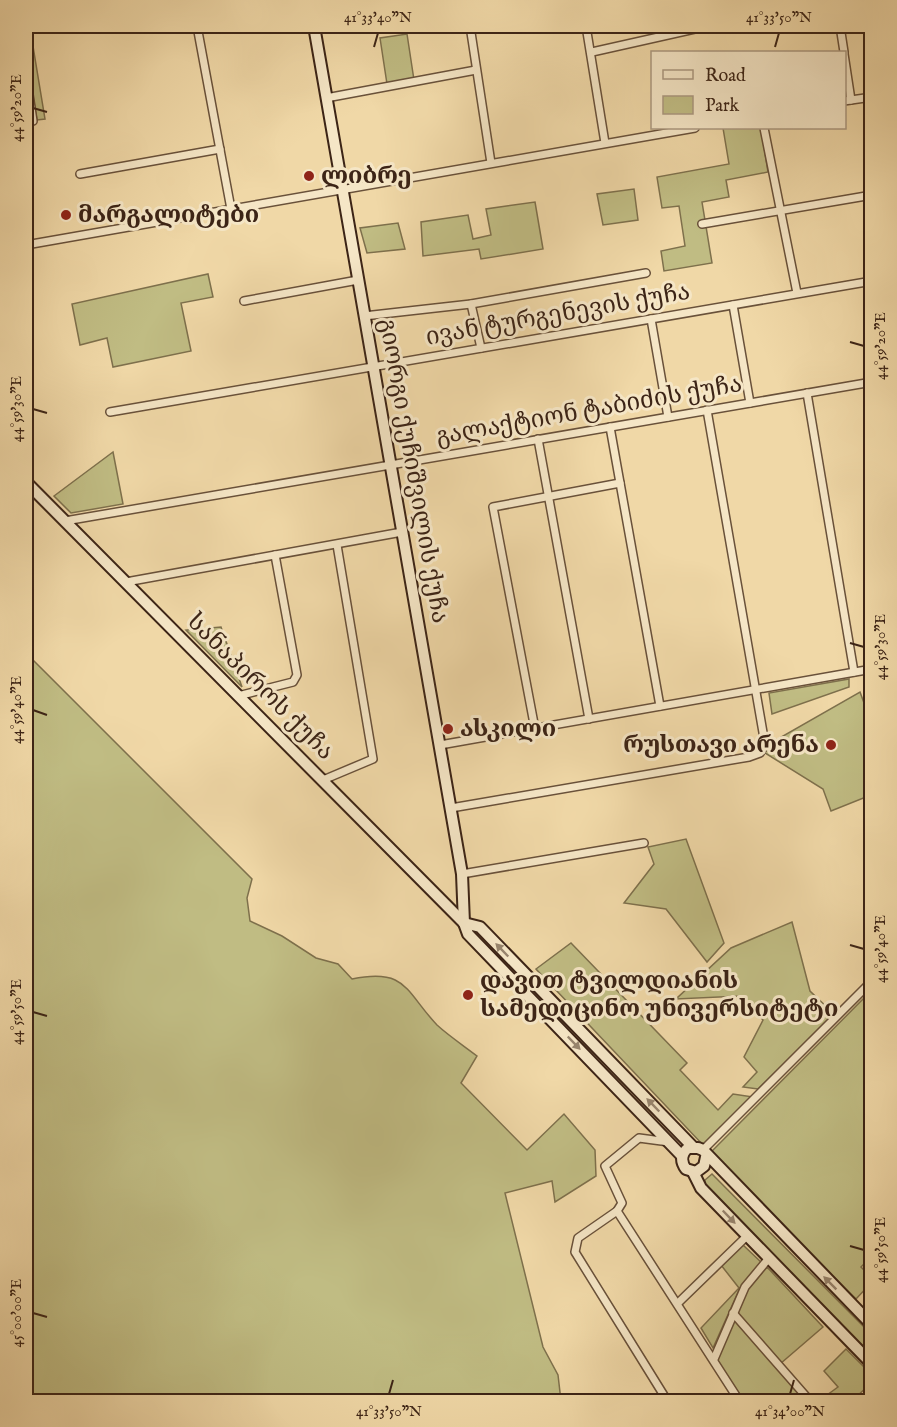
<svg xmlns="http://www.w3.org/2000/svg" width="897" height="1427" font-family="'IM FELL English','Noto Serif Georgian',serif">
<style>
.green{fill:#c0bc83;stroke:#7e704c;stroke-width:1.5}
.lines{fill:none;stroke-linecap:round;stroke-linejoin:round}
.street-casing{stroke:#69513a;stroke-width:10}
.secondary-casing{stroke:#3c2416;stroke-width:14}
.street{stroke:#f5e6c6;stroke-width:7}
.secondary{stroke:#f5e6c6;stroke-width:10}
.oneway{fill:#98856e}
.ticks{fill:none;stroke:#3c2416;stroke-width:2}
.poi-dot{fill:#8f2418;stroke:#f5e6c6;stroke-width:2}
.labels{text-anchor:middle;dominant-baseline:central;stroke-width:6;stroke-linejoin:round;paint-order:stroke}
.poi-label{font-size:24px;font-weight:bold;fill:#3c2416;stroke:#f5e6c6;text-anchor:start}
.street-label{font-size:24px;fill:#3c2416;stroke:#f5e6c6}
.neatline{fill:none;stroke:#3c2416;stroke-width:2}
.ticks-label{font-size:15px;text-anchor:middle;fill:#3c2416}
</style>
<rect width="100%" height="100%" fill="#f0d8a7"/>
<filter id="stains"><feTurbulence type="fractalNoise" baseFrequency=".00333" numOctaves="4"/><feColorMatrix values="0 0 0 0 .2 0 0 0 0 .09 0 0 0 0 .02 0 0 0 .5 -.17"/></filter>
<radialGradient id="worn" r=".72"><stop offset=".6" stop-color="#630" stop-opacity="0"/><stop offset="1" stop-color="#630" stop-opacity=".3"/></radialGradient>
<g class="green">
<path d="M26,26H42L30,28L45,119L37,120L26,55Z"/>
<path d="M407,34L414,80L387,84L380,38Z"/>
<path d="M723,128H761L768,172L726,180L729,197L702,202L712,263L664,271L661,251L685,246L679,206L662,208L657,177L729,164Z"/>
<path d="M634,189L638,220L603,225L597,194Z"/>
<path d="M535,202L543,249L481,259L479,249L423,256L421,222L468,215L473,239L491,235L486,209Z"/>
<path d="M398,223L405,249L367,253L360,228Z"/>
<path d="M208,274L213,297L181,303L191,351L113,367L107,338L80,345L72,304Z"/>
<path d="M113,452L123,504L71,513L54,496Z"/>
<path d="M221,627L242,687L186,630Z"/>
<path d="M26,653L252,879L247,898L250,921L282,936L316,958L338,964L352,979C407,968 405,991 437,1025C449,1036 464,1046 477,1056L461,1083L527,1150L564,1114L595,1150L596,1176L555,1202L552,1181L505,1193L543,1347L558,1375L561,1401H26Z"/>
<path d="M849,679V687L772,714L769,693Z"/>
<path d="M860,692L871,722V795L831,811L823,789L765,753L769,744Z"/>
<path d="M686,839L724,943L707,962L666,909L624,903L654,864L648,847Z"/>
<path d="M792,922L810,991L834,1014L758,1089L743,1087L757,1072L744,1057L763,1020L741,996L676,999L731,948Z"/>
<path d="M571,943L687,1063L680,1070L718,1110L733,1094L753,1097L703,1145L536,969Z"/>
<path d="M871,994L872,1256L861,1267L871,1277L872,1282L856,1299L711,1156L712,1151L867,995Z"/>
<path d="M712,1174L871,1334V1356L705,1184V1180Z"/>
<path d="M743,1245L762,1263L740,1288L713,1348L701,1328L739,1288L721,1265Z"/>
<path d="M767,1267L823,1327L780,1364L736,1315L746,1291Z"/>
<path d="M734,1316L808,1401H767L765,1398L761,1401H742L715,1360Z"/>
<path d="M846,1349L871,1374V1383L852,1401H825L823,1398L838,1387L824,1371Z"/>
</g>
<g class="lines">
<g class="street-casing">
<g id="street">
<path d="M197,26L231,209"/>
<path d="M470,26L491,163"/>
<path d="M586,26L605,143"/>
<path d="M840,26L844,52"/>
<path d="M592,52L708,26"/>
<path d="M844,54L851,100"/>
<path d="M26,75L33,121"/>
<path d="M326,98L476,70"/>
<path d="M844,101L872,97"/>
<path d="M764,128L797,293"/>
<path d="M80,174L220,149"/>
<path d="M702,224L872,195"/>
<path d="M26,245L695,128"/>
<path d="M244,301L358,280"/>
<path d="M471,304L481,348"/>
<path d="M733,305L750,403"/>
<path d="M364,316L471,304L646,273"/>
<path d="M651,319L668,417"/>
<path d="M807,393L854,672"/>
<path d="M110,412L872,281"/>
<path d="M610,427L660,706"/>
<path d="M538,439L589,719"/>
<path d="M65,521L872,382"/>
<path d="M126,582L402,532"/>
<path d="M238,696L293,682L297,675L275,555"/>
<path d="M535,729L493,507L620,483"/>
<path d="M440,745L872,669"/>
<path d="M323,780L373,759L337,545"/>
<path d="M451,808L749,757L760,753L765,744L707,410"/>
<path d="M462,874L644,843"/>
<path d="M703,1150L872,981"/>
<path d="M617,1211L740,1402"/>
<path d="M678,1303L747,1236"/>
<path d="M733,1313L811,1402"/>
<path d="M714,1359L745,1287L769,1258"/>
<path d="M668,1402L575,1252L578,1238L617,1211L622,1203L605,1166L639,1138L669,1142"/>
</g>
</g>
<g class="secondary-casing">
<g id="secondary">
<path d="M314,26L462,874L464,923"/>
<path d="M26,482L464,923L468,934L682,1156"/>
<path d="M464,923L480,927L693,1147"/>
<path d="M706,1157L704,1166L696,1172L686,1169C680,1161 681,1154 688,1148H698L703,1150L872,1325"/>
<path d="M693,1172L701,1188L872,1364"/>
</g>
</g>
<use href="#street" class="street"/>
<use href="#secondary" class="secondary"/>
</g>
<defs><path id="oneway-solid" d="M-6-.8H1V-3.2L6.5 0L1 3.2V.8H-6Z" transform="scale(1.5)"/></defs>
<g class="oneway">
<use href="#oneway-solid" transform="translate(502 950) rotate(-134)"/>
<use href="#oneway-solid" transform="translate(574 1043) rotate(46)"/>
<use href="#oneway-solid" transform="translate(653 1105) rotate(-134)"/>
<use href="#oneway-solid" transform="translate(729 1217) rotate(46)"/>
<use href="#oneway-solid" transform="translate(830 1283) rotate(-135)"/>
</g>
<path class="ticks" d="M374,47L378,33M775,47L779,33M33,108L47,112M850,342L864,346M33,409L47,413M850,643L864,647M33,710L47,715M850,945L864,949M33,1012L47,1016M850,1246L864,1250M33,1313L47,1317M389,1394L393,1380M790,1394L794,1380"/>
<g class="poi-dot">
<circle cx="309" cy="176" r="6"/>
<circle cx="66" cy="215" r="6"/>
<circle cx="448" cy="729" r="6"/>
<circle cx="831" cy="745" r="6"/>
<circle cx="468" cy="995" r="6"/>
</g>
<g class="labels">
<g class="poi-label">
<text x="321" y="176">ლიბრე</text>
<text x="78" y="215">მარგალიტები</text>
<text x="460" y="729">ასკილი</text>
<text x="819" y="745" text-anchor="end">რუსთავი არენა</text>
<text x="480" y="981">დავით ტვილდიანის<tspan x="480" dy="28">სამედიცინო უნივერსიტეტი</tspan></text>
</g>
<g class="street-label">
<text transform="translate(558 315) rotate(-10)">ივან ტურგენევის ქუჩა</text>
<text transform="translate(589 411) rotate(-10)">გალაქტიონ ტაბიძის ქუჩა</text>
<text transform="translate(413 471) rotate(80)">გიორგი ქუჩიშვილის ქუჩა</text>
<text transform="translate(260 687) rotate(45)">სანაპიროს ქუჩა</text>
</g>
</g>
<rect width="897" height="1427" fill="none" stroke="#f0d8a7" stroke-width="66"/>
<rect x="651" y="51" width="195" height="78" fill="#f5e6c6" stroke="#ab9880" stroke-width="1.5"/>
<rect x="663" y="70" width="30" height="9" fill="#f5e6c6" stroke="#ab9880" stroke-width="1.5"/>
<text x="705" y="81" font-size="18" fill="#3c2416">Road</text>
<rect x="663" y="96" width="30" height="18" fill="#c0bc83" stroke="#ab9880" stroke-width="1.5"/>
<text x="705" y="111" font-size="18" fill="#3c2416">Park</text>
<rect x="33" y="33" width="831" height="1361" class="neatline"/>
<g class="ticks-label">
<text x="378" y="22">41°33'40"N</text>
<text x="779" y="22">41°33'50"N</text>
<text transform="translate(16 108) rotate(-90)" y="5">44°59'20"E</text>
<text transform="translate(880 346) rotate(-90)" y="5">44°59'20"E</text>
<text transform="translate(16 409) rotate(-90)" y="5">44°59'30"E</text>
<text transform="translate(880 647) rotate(-90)" y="5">44°59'30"E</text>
<text transform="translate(16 710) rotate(-90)" y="5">44°59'40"E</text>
<text transform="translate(880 949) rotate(-90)" y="5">44°59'40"E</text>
<text transform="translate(16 1012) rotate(-90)" y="5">44°59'50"E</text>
<text transform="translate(880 1250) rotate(-90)" y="5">44°59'50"E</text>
<text transform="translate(16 1313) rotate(-90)" y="5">45°00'00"E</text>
<text x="389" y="1416">41°33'50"N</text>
<text x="790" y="1416">41°34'00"N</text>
</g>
<rect width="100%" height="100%" filter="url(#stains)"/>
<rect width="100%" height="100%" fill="url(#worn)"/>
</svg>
